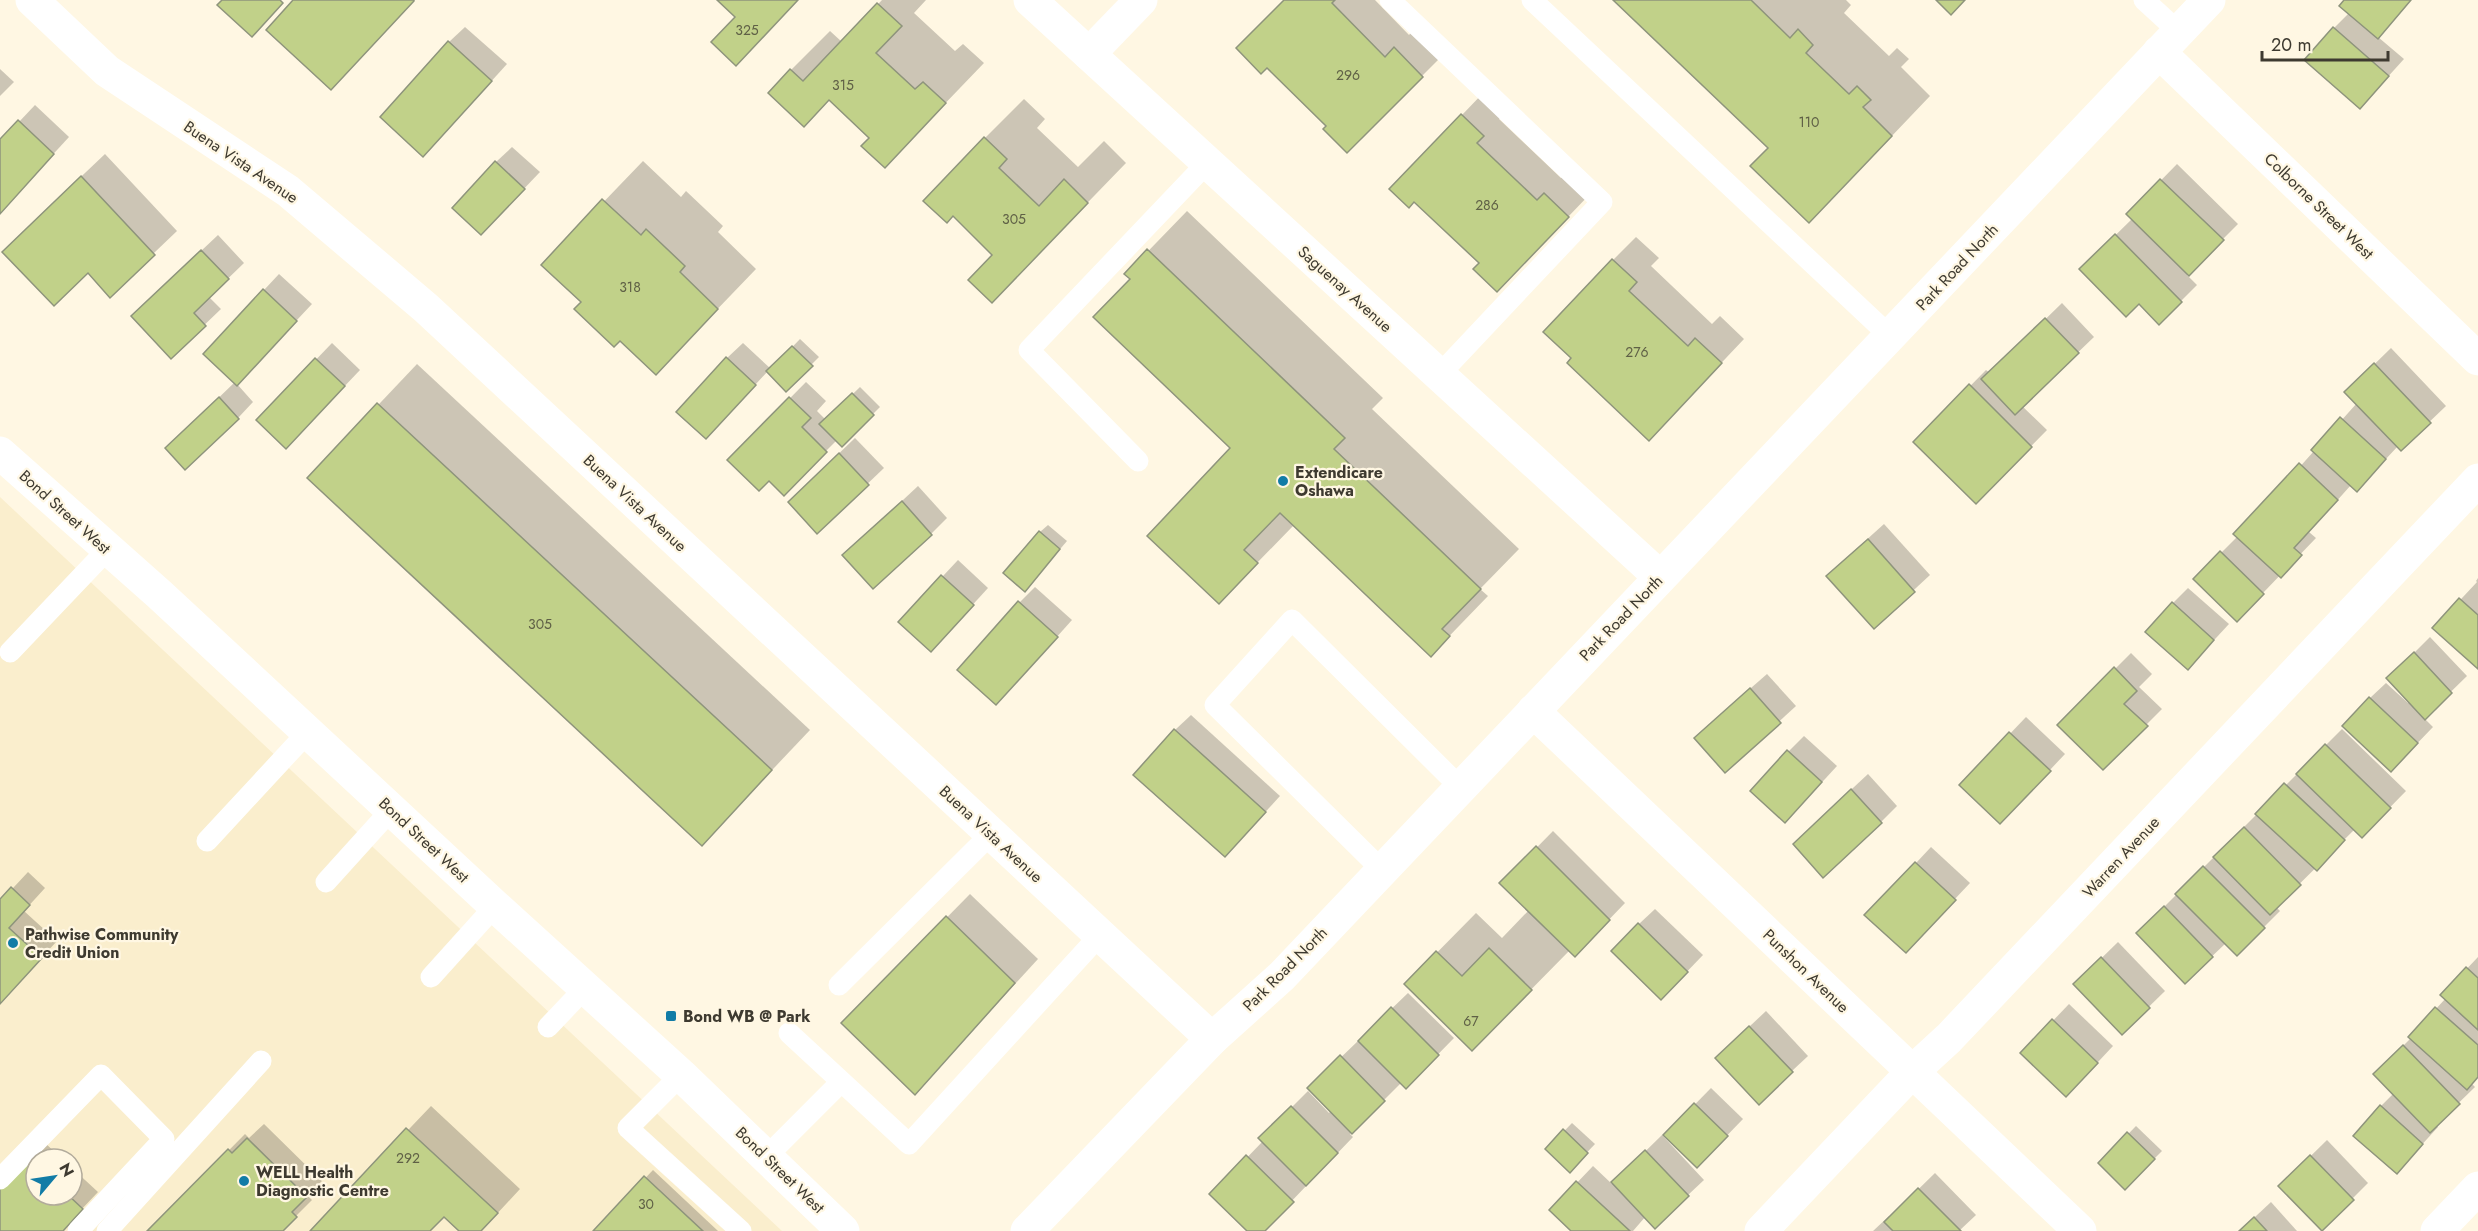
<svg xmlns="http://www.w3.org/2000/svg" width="2478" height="1231" font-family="Jost,sans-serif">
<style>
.built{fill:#faeecd;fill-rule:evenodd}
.shadow{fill:#0003}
.building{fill:#c1d189;stroke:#8e947c;stroke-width:1.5}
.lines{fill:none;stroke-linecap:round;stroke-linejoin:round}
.lane{stroke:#fff;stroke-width:21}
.street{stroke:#fff;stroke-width:33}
.secondary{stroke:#fff;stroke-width:33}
.primary{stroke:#fff;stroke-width:33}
.poi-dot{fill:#127ca6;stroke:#fff7e3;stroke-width:2}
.labels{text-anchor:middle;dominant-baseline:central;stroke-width:4.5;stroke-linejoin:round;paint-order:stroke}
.number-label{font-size:14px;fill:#5f6046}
.street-label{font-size:16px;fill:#3e3a30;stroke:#fff7e3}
.poi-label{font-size:16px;font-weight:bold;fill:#3e3a30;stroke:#fff7e3;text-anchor:start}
</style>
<rect width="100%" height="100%" fill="#fff7e3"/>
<path class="built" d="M0,497L782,1231H0ZM36,1159H72V1195H36Z"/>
<g class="shadow">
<path d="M882,0H926L914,13L955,51L963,44L984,63L885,166L871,138L830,99L804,124L791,70L830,31L842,42Z"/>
<path d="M1286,0H1375L1409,35L1418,25L1445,53L1347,151L1328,126L1267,66Z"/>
<path d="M1615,0H1846L1851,5L1844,13L1889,56L1897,48L1909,59L1901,67L1930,96L1848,182L1770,148Z"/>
<path d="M2346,0H2411L2378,37L2404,59L2375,91L2334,28L2349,13Z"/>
<path d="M465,27L507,64L439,139L449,42Z"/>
<path d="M0,69L14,82L0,96Z"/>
<path d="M1485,91L1506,112L1499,119L1561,178L1568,171L1591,193L1520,267L1481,263L1414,200L1391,189Z"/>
<path d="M1024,99L1045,119L1037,128L1078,167L1104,141L1126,163L1031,261L994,254L985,138Z"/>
<path d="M35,105L69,137L0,212V142Z"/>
<path d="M512,147L540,172L497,217L496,162Z"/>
<path d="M105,154L177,231L110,295L88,271L27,228Z"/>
<path d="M643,161L681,197L686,191L723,226L718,232L756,269L656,373L543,265Z"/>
<path d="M2177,164L2238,224L2187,275L2197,285L2159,323L2139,302L2081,269L2133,218L2128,214Z"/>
<path d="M1187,211L1383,398L1372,409L1519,549L1480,589L1488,596L1431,655L1294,525L1219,602L1233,448L1132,279L1126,274Z"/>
<path d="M218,235L244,263L209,297L221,309L171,357L149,300Z"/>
<path d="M1636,237L1659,258L1651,266L1712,324L1720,316L1744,339L1672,415L1573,358L1613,260Z"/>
<path d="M279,274L312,304L237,384L253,402L238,418L183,432L235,382L264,290Z"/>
<path d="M2062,303L2094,337L2022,406L2047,430L1976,502L1915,442L1986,370L1990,373Z"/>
<path d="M800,339L819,357L786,390L768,371L722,421L727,358L743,343L771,369Z"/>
<path d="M332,343L360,370L302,431L258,420Z"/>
<path d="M2391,348L2446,406L2401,449L2398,446L2372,474L2351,485L2309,532L2316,538L2237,620L2195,579L2238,536L2357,403L2346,392Z"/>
<path d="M417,364L810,730L702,844L309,478Z"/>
<path d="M806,382L826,401L817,411L826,420L860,387L880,407L842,445L837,440L784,493L769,479L729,460Z"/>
<path d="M855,438L884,468L817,532L805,486Z"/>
<path d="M918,486L947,518L931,534L844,555Z"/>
<path d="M1884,524L1930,575L1874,627L1844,560Z"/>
<path d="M1048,525L1067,541L1032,582L1040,532Z"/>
<path d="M958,560L988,588L946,634L900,622Z"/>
<path d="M2478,578V667L2434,628L2477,582L2476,581Z"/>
<path d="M1035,587L1072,620L1012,687L1019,603Z"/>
<path d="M2188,588L2229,624L2203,652L2173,603Z"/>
<path d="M2430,637L2467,676L2424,718L2433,727L2407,754L2370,698L2386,683L2408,703L2409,701L2404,663Z"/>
<path d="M2131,653L2152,674L2139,687L2162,709L2103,768L2059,725Z"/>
<path d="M1767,674L1796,706L1725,771L1712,722Z"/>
<path d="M1191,715L1280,796L1241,839L1175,730Z"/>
<path d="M2026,717L2065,754L2016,806L1961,785Z"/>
<path d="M2342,729L2406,791L2362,836L2355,829L2276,907L2280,911L2237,954L2226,943L2185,982L2138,933Z"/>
<path d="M1804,736L1837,766L1801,805L1788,752Z"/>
<path d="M1868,774L1897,806L1881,822L1810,828Z"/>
<path d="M1553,831L1625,903L1575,955L1570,950L1511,1010L1406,984L1476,913L1502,938L1529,910L1502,883Z"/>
<path d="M1931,847L1970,883L1921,935L1916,863Z"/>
<path d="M28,872L45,888L24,911L57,941L0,1003V902Z"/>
<path d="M970,894L1038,959L915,1093L843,1023Z"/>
<path d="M1655,909L1703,955L1677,982L1639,924Z"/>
<path d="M2118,942L2165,991L2122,1033L2075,984Z"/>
<path d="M2478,957V1076L2471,1083L2475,1087L2436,1125L2438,1127L2397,1172L2381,1106L2394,1093L2375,1074L2411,1038L2410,1037L2446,998L2442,995Z"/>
<path d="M1408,993L1454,1038L1406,1087L1401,1083L1350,1134L1353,1137L1263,1231H1250L1212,1194L1263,1141L1261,1138L1308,1091L1329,1113L1331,1111L1309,1088Z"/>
<path d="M2069,1004L2113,1046L2082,1079L2022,1053Z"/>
<path d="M1766,1011L1808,1056L1792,1071L1733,1042Z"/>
<path d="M1711,1088L1743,1119L1713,1150L1665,1135Z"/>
<path d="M431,1106L520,1189L494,1217L480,1231H461L444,1215L430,1231H312Z"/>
<path d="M1572,1123L1595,1144L1577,1163L1547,1149Z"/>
<path d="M264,1124L322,1181L307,1195L312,1200L281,1231H149L245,1134L249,1138Z"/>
<path d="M2136,1126L2162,1151L2125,1188L2100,1163Z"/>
<path d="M1662,1135L1704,1180L1688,1195L1646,1216L1633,1231H1573L1551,1210L1593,1166L1612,1184Z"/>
<path d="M2327,1140L2368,1183L2322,1229L2280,1186Z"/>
<path d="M43,1141L62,1159H36V1195H72V1168L98,1192L61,1231H0V1186Z"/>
<path d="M653,1170L718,1231H595Z"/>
<path d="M1935,1173L1976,1215L1959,1231H1873L1889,1216L1890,1217Z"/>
<path d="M2271,1202L2297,1231H2241V1230Z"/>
</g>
<g class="building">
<path d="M222,0H280L283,3L252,37L217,5Z"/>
<path d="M293,0H414V1L331,90L266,30Z"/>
<path d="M717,0H798L736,66L711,42L735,17Z"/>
<path d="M1284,0H1335L1332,3L1385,57L1394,47L1423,77L1347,153L1323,129L1326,126L1267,68L1261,74L1236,48Z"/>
<path d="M1613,0H1751L1790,38L1798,29L1813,45L1806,53L1849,94L1857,86L1871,100L1863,107L1892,136L1809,223L1750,166L1768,148Z"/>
<path d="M1936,0H1965L1951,15Z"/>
<path d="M2344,0H2411L2378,39L2339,6Z"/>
<path d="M877,3L902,26L876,53L915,89L923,82L946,103L885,168L861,146L869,138L829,100L804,127L768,93L790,69L803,81Z"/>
<path d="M2333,27L2389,76L2360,109L2304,60Z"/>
<path d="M448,41L492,81L423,157L380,117Z"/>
<path d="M1461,114L1484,136L1477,143L1537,200L1544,193L1569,217L1497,292L1473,269L1479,263L1414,202L1409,208L1389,189Z"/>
<path d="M18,120L54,154L0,214V139Z"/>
<path d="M984,137L1007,159L999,168L1039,206L1064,179L1088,203L992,303L968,280L992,255L953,216L947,223L923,201Z"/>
<path d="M495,161L525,189L481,235L452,208Z"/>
<path d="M81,176L155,255L110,298L88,273L54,306L2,252Z"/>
<path d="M2160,179L2224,240L2189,276L2126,214Z"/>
<path d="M602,199L641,235L646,229L685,266L680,272L718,309L656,375L620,341L614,347L574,309L581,302L541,265Z"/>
<path d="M2115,234L2182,302L2159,325L2139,304L2126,317L2079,269Z"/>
<path d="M1147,249L1345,438L1334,449L1481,589L1442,629L1450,636L1431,657L1280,513L1244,550L1258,563L1219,604L1147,536L1230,448L1093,317L1130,279L1124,274Z"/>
<path d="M201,250L229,279L194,313L206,326L171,359L131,316Z"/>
<path d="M1612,259L1637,282L1629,291L1688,346L1695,338L1722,363L1649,441L1567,363L1571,358L1543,332Z"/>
<path d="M263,289L297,321L237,386L203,354Z"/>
<path d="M2045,318L2079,353L2015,415L1981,379Z"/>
<path d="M792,346L813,366L786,392L766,371Z"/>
<path d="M726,357L756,385L706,439L676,412Z"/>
<path d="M315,358L345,386L286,449L256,420Z"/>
<path d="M2374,363L2431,423L2401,451L2344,392Z"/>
<path d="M1969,384L2032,447L1976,504L1913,442Z"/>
<path d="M852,393L874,415L842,447L819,424Z"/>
<path d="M219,397L239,419L185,470L165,448Z"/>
<path d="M789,397L811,418L802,427L827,452L784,496L769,481L759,491L727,460Z"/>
<path d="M377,403L772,770L702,846L307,478Z"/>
<path d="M2340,417L2386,459L2357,492L2311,450Z"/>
<path d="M839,453L869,485L817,534L788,502Z"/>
<path d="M2299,463L2338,500L2294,548L2302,555L2281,578L2233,534Z"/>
<path d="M902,501L932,535L873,589L842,555Z"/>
<path d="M1039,531L1060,549L1025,592L1003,573Z"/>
<path d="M1868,539L1915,592L1874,629L1826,576Z"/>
<path d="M2220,551L2264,594L2237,622L2193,579Z"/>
<path d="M941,575L974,605L931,652L898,622Z"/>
<path d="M2459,598L2478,615V669L2432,628Z"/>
<path d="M1018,601L1058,637L996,705L957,670Z"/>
<path d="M2172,602L2214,640L2188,670L2145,632Z"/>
<path d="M2414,652L2452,693L2425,720L2386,678Z"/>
<path d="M2114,667L2137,691L2124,704L2148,726L2103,770L2057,725Z"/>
<path d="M1750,688L1781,723L1725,773L1694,738Z"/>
<path d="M2369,697L2418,743L2391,772L2342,726Z"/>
<path d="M1174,729L1266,812L1225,857L1133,775Z"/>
<path d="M2009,732L2051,771L2000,824L1959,785Z"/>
<path d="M2325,744L2391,808L2362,838L2296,774Z"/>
<path d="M1787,750L1822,782L1785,823L1750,791Z"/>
<path d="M2284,783L2345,840L2317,871L2255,814Z"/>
<path d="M1851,789L1882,823L1823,878L1793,844Z"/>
<path d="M2244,827L2301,885L2270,915L2213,857Z"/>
<path d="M1536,846L1610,920L1575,957L1499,883Z"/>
<path d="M1915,862L1956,900L1906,953L1864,915Z"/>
<path d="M2203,866L2265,928L2237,956L2175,894Z"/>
<path d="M11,887L30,905L9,928L42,958L0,1004V899Z"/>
<path d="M2164,906L2213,957L2185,984L2136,933Z"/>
<path d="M946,916L1015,983L915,1095L841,1023Z"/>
<path d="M1638,923L1688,972L1661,1000L1611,951Z"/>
<path d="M1489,948L1532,990L1472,1051L1404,984L1436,951L1462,976Z"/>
<path d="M2101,957L2150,1008L2122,1035L2073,984Z"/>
<path d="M2466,967L2478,978V1030L2440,995Z"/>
<path d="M1391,1007L1439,1055L1406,1089L1358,1041Z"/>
<path d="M2435,1007L2478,1045V1077L2467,1090L2408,1037Z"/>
<path d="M2052,1019L2098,1063L2066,1097L2020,1053Z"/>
<path d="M1749,1026L1793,1072L1759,1105L1715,1058Z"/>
<path d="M2403,1045L2460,1104L2430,1133L2373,1074Z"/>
<path d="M1340,1055L1385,1101L1352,1134L1307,1088Z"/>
<path d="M1694,1103L1728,1136L1697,1168L1663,1135Z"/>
<path d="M2380,1105L2423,1144L2397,1174L2353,1136Z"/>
<path d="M1291,1106L1338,1153L1306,1186L1258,1138Z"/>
<path d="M406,1128L498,1213L481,1231H459L444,1217L430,1231H310Z"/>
<path d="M1563,1129L1588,1153L1570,1173L1545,1149Z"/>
<path d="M2127,1132L2155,1159L2125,1190L2098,1163Z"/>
<path d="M247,1138L307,1197L292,1212L297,1217L283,1231H147L228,1149L232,1153Z"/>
<path d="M1645,1150L1689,1196L1655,1229L1611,1182Z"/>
<path d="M1246,1155L1294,1202L1265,1231H1247L1209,1194Z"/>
<path d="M2310,1155L2354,1200L2322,1231L2278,1186Z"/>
<path d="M27,1156L36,1165V1195H68L83,1209L63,1231H0V1184Z"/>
<path d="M644,1176L703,1231H593Z"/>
<path d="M1576,1181L1630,1231H1571L1549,1210Z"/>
<path d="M1918,1188L1961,1231H1893L1884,1222Z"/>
<path d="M2254,1217L2267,1231H2239Z"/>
</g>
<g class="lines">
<g class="lane">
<path d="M1390,0L1602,202L1439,375"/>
<path d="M1532,0L1891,337"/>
<path d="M2144,0L2179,32"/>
<path d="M1138,461L1029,350L1207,163"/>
<path d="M10,652L108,549"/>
<path d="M207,841L308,732"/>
<path d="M1382,870L1215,705L1292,620L1461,788"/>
<path d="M326,882L392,809"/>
<path d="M431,977L495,906"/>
<path d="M839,985L991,834"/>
<path d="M548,1027L585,988"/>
<path d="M789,1033L909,1144L1100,935"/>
<path d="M681,1075L628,1128L741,1231"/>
<path d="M766,1157L841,1082"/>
<path d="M0,1179L101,1075L164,1139L78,1231"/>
<path d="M107,1231L261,1061"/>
</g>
<g class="street">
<path d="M32,0L107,71L288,191L426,308L1212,1039"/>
<path d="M1030,0L1660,577"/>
<path d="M2159,52L2478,359"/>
<path d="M1089,54L1141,0"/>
<path d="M1533,711L2080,1231"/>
<path d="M1761,1231L1912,1072L1949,1038L2478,480"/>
<path d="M2437,1231L2478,1188"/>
</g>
<path class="secondary" d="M1027,1231L1212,1039L1282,976L2209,0"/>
<path class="primary" d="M0,453L159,594L495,906L681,1075L843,1231"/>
</g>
<g class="poi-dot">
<circle cx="1283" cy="481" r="6"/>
<circle cx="13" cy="943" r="6"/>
<rect x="665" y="1010" width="12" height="12" rx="3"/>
<circle cx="244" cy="1181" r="6"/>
</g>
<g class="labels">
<g class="number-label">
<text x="747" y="30">325</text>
<text x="1348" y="75">296</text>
<text x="843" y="85">315</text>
<text x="1809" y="122">110</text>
<text x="1487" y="205">286</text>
<text x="1014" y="219">305</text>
<text x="630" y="287">318</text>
<text x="1637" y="352">276</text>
<text x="540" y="624">305</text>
<text x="1471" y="1021">67</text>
<text x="408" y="1158">292</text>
<text x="646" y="1204">30</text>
</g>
<g class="street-label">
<text transform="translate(241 162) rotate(34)">Buena Vista Avenue</text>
<text transform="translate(2319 206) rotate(44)">Colborne Street West</text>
<text transform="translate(1957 267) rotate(-47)">Park Road North</text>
<text transform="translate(1345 289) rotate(42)">Saguenay Avenue</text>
<text transform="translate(635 503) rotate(43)">Buena Vista Avenue</text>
<text transform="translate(65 512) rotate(42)">Bond Street West</text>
<text transform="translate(1621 618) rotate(-46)">Park Road North</text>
<text transform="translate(991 834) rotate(43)">Buena Vista Avenue</text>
<text transform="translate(424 840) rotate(43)">Bond Street West</text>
<text transform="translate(2121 857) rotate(-47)">Warren Avenue</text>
<text transform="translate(1285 969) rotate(-45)">Park Road North</text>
<text transform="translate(1806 971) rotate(44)">Punshon Avenue</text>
<text transform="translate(780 1170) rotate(44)">Bond Street West</text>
</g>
<g class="poi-label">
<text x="1295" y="472">Extendicare<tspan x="1295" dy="18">Oshawa</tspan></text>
<text x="25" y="934">Pathwise Community<tspan x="25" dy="18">Credit Union</tspan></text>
<text x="683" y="1016">Bond WB @ Park</text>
<text x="256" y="1172">WELL Health<tspan x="256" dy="18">Diagnostic Centre</tspan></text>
</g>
</g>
<g transform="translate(54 1177) rotate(61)"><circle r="28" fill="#fff7e3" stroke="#b2ab9b" stroke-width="1.5"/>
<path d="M0-4.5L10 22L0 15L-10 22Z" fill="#127ca6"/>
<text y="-9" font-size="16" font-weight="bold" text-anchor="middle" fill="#3e3a30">N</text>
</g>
<path d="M2262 51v9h126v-9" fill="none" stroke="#3e3a30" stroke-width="3"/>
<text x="2271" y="51" font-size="18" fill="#3e3a30" stroke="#fff7e3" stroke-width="4.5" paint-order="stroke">20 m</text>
</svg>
